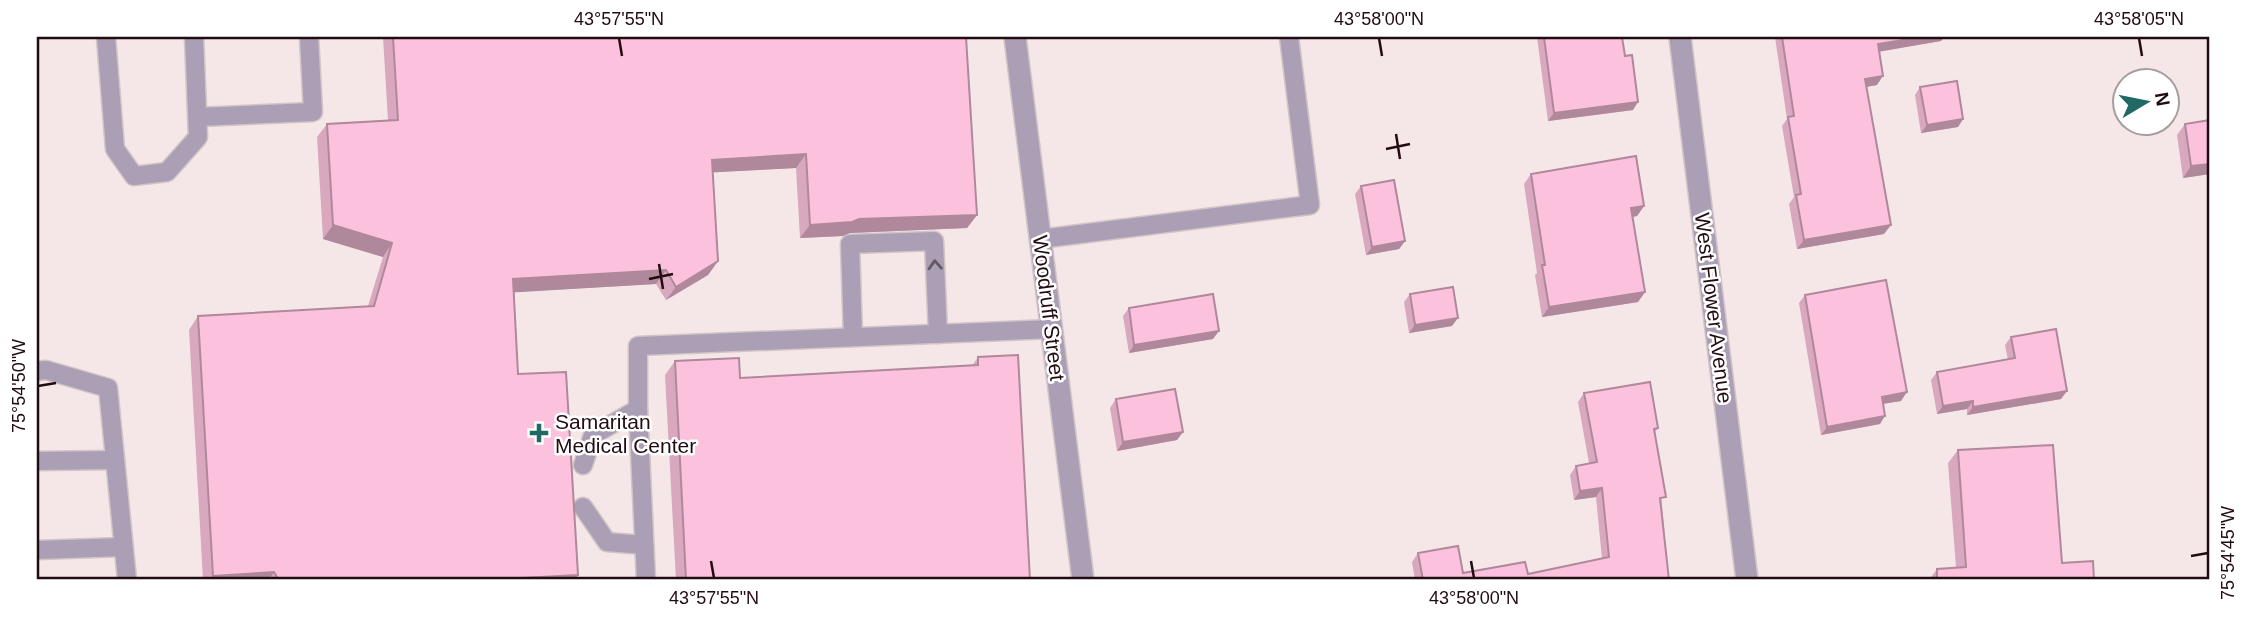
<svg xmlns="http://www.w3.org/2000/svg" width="2247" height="617" font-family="Helvetica,sans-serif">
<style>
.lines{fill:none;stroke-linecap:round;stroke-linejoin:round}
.service-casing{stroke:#d3c4c6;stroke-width:21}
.minor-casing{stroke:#d3c4c6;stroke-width:24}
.service{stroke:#ab9fb6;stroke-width:18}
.minor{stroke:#ab9fb6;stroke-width:21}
.wall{fill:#d9a7be}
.shaded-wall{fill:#b0889b}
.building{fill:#fcc2dd;stroke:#b0889b;stroke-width:2}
.oneway{stroke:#675664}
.ticks{fill:none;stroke:#230c11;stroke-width:2.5}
.poi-dot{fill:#1f6a65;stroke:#fff;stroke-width:2.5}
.labels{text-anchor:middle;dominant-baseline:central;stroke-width:5;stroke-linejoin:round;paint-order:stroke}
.street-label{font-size:21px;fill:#230c11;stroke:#fff}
.poi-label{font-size:21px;fill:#230c11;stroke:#fff;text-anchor:start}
.neatline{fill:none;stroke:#230c11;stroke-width:2.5}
.ticks-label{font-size:18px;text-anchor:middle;fill:#230c11}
</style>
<rect width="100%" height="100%" fill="#f5e7e8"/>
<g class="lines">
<g class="service-casing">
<g id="service">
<path d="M106,37L115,149L134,176L167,172L198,137L194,37"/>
<path d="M198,117L313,112L309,37"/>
<path d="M1040,239L1310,205L1289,37"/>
<path d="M853,337L850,244L934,241L938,334"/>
<path d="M37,371L46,370L108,388L127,580"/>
<path d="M37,461L115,460"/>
<path d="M583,465L593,435L638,409"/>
<path d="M583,507L607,542L644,545"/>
<path d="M37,550L123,547"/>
<path d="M646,580L638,409V346L1052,329"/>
</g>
</g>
<g class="minor-casing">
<g id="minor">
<path d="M1015,37L1083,580"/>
<path d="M1680,37L1747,580"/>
</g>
</g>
<use href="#service" class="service"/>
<use href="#minor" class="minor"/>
</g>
<g class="wall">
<path d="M383,37H966L977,215L967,228L850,233L843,236L800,238L796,168L713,172L718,261L708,275L666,300L656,284L514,292L518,374L578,575L574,580H203L189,330L198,316L368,306L383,257L323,239L317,137L327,124L388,120Z"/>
<path d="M1537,37H1622L1633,110L1548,121Z"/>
<path d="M1775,37H1944L1941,41L1879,51L1877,85L1866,87L1884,234L1797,249L1789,204L1794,197L1782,126L1787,119Z"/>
<path d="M1920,87L1963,119L1958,127L1921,133L1915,95Z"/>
<path d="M2210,120V174L2183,178L2177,135L2185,124Z"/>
<path d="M1531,174L1644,206L1637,216L1633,217L1645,292L1638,302L1542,317L1535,275L1537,273L1524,184Z"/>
<path d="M1361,186L1405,241L1399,249L1366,255L1355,194Z"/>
<path d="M1410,294L1452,326L1409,333L1404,302Z"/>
<path d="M1805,295L1901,401L1883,404L1880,424L1821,435L1799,303Z"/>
<path d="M1129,308L1213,339L1129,353L1123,316Z"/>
<path d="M2011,337L2061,399L1967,415V409L1937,414L1931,380L1937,372L2008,360L2005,345Z"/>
<path d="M978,357L1030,580H676L665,375L675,361L740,378L972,366Z"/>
<path d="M1584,393L1658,428L1655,432L1669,580H1415L1412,562L1418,553L1463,573L1528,574L1602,559L1596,497L1574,500L1570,475L1576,466L1589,463L1578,402Z"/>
<path d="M1116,399L1183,432L1177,440L1117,451L1110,408Z"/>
<path d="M1958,450L2062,563L2094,580H1929L1937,569L1956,567L1948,463Z"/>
</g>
<g class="shaded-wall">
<path d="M1921,37H1944L1941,41L1872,53L1878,44Z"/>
<path d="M1883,76L1877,85L1859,88L1865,79Z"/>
<path d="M1638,102L1633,110L1548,121L1554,113Z"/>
<path d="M1963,119L1958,127L1921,133L1927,125Z"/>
<path d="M806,154L796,168L702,173L712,160Z"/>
<path d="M2210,164V174L2183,178L2191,166Z"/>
<path d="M1644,206L1637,216L1624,218L1631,208Z"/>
<path d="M977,215L967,228L850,233L843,236L800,238L810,225L859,219Z"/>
<path d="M333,225L392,243L383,257L323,239Z"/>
<path d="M1891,225L1884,234L1797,249L1804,240Z"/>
<path d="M1405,241L1399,249L1366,255L1372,247Z"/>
<path d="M718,261L708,275L666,300L676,287Z"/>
<path d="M666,270L656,284L503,293L513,279Z"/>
<path d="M1645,292L1638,302L1542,317L1549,307Z"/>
<path d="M1458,318L1452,326L1409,333L1415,325Z"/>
<path d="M1219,331L1213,339L1129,353L1134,345Z"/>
<path d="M2067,391L2061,399L1967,415L1973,407Z"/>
<path d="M1907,392L1901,401L1876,405L1882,397Z"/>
<path d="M1973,401L1967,409L1937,414L1943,406Z"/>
<path d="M1885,416L1880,424L1821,435L1827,427Z"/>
<path d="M1183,432L1177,440L1117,451L1123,442Z"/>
<path d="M1602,488L1596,497L1574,500L1580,491Z"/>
<path d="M274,572L269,580H210L213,576Z"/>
<path d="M578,575L574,580H483Z"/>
</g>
<g class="building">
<path d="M393,37H966L977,215L859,219L852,222L810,225L806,154L712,160L718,261L676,287L666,270L513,279L518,374L566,372L578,575L483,580H279L274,572L213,576L198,316L374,306L392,243L333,225L327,124L398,120Z"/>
<path d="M1544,37H1622L1625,56L1632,55L1638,102L1554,113Z"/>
<path d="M1782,37H1921L1878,44L1883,76L1865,79L1891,225L1804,240L1796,195L1801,194L1788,117L1794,116Z"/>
<path d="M1957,81L1963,119L1927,125L1920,87Z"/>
<path d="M2210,120V164L2191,166L2185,124Z"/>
<path d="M1636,156L1644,206L1631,208L1645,292L1549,307L1542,265H1545L1531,174Z"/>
<path d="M1394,180L1405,241L1372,247L1361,186Z"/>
<path d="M1886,280L1907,392L1882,397L1885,416L1827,427L1805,295Z"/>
<path d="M1453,287L1458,318L1415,325L1410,294Z"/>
<path d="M1213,294L1219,331L1134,345L1129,308Z"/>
<path d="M2056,329L2067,391L1973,407V401L1943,406L1937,372L2015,358L2011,337Z"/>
<path d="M1018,355L1030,580H686L675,361L739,358L740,378L978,365V357Z"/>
<path d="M1650,382L1658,428L1654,429L1666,497L1660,498L1669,580H1423L1418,553L1458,546L1463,573L1525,562L1528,574L1609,557L1602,488L1580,491L1576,466L1597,462L1584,393Z"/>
<path d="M1175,389L1183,432L1123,442L1116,399Z"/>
<path d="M2053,445L2062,563L2093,561L2094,580H1937V569L1966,567L1958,450Z"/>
</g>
<defs><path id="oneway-chevron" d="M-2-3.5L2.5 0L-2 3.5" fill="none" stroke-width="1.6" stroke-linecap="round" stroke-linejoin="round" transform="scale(1.75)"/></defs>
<use class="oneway" href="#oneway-chevron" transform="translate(935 265) rotate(-93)"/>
<path class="ticks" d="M619,38L622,56M1379,38L1382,56M2139,38L2142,56M1396,134L1400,159M1386,149L1410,144M659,264L663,289M649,279L673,274M38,386L56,383M2191,556L2208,553M711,561L714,578M1471,561L1474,578"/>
<path class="poi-dot" d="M535.5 422.5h7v7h7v7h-7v7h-7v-7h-7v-7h7z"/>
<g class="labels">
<g class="street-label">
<text transform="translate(1049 308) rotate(83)">Woodruff Street</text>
<text transform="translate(1714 308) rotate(83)">West Flower Avenue</text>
</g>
<g class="poi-label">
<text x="555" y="421">Samaritan<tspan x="555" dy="24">Medical Center</tspan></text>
</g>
</g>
<rect width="2247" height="617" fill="none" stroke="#ffffff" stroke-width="77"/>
<g transform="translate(2146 102) rotate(80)"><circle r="33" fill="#ffffff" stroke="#a79ea0" stroke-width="2"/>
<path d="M0-5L12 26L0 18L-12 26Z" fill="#1f6a65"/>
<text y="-10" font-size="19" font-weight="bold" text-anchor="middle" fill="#230c11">N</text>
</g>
<rect x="38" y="38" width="2170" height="540" class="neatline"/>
<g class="ticks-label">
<text x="619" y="25">43°57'55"N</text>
<text x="1379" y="25">43°58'00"N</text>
<text x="2139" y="25">43°58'05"N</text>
<text transform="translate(19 386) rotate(-90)" y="6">75°54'50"W</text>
<text transform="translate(2228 553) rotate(-90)" y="6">75°54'45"W</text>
<text x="714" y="604">43°57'55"N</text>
<text x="1474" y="604">43°58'00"N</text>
</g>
</svg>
